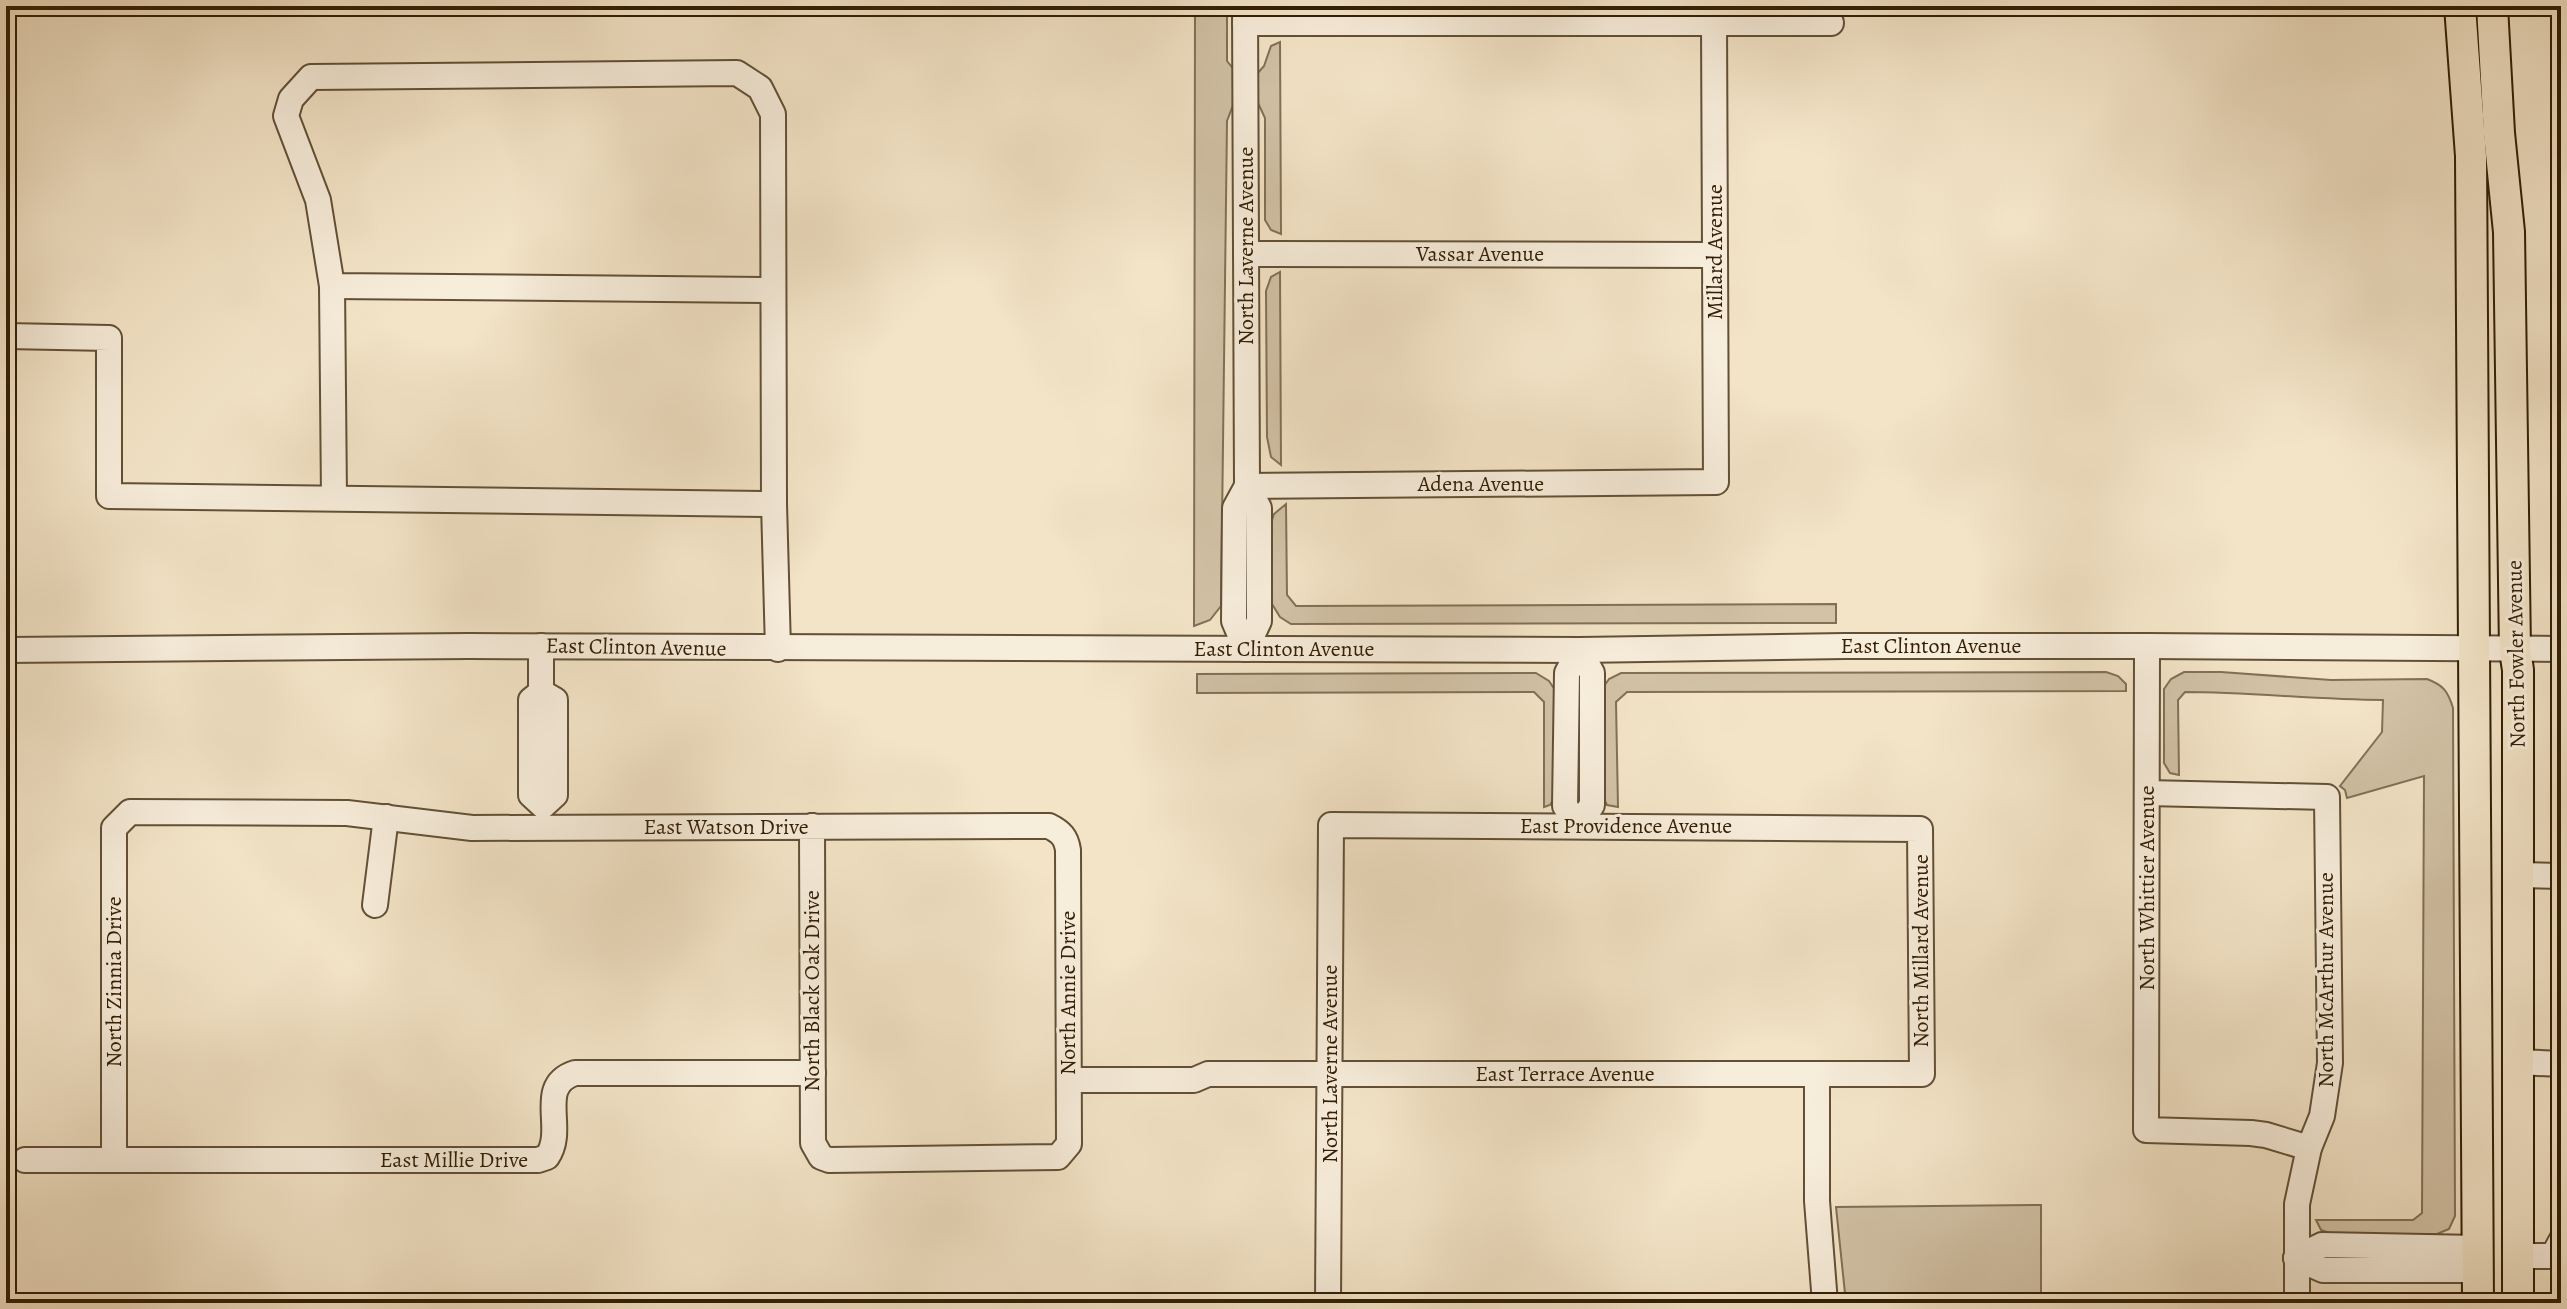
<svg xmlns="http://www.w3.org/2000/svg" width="2567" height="1309" font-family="Alegreya,serif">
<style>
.green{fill:#d2c2a6;stroke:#827056;stroke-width:2}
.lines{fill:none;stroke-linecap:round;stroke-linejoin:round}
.minor-casing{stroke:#625036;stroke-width:28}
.major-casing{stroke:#321e05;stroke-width:34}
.minor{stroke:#f7eddb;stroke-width:24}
.major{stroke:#f3e4c7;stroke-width:30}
.labels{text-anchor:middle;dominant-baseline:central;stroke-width:6;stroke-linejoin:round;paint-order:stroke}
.street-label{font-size:22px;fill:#321e05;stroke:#f7eddb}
</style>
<rect width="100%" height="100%" fill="#f3e4c7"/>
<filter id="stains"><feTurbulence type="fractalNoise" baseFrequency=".0025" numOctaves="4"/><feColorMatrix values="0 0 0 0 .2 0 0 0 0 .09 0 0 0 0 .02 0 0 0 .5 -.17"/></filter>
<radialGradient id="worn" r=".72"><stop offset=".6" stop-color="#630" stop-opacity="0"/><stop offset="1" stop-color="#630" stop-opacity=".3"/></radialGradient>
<g class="green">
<path d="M1195,6H1227V61L1235,71V100L1227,121L1221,606L1210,620L1194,626Z"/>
<path d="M1280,42L1281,234L1271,230L1265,220V118L1257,101V74L1264,66L1271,46Z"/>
<path d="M1280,272L1281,465L1271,457L1267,437L1266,291L1271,277Z"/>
<path d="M1286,504L1287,595L1296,606L1836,604V623L1291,624L1280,617L1272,604L1270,526L1274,514Z"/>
<path d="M2106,672L2118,676L2126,684V691L1627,692L1616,702L1618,807L1607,805L1602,795V689L1609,679L1621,673Z"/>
<path d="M2184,672H2221L2331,680L2427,679C2443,685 2448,691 2453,708L2455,1216L2449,1229L2437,1234H2333L2321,1230L2316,1220H2413L2422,1213L2424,776L2347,798L2345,790L2340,786L2382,732L2383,700C2317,700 2251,692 2185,692L2178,700L2179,775L2170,773L2164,763V689L2171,679Z"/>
<path d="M1536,673L1549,681L1555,690V797L1550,805L1544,807V702L1534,692L1197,693V674Z"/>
<path d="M2041,1205V1303H1846L1836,1207Z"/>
</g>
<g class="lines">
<g class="minor-casing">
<g id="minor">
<path d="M1245,6L1247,486L1259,508V621L1246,649"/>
<path d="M1245,23H1831"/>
<path d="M1246,254L1715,255"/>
<path d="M332,286L334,498"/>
<path d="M773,290L332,286L318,200L286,116L291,99L311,77L737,73L760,88L773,114L774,504L778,649"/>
<path d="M6,336L109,338V496L774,504"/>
<path d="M1247,486L1716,482L1714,22"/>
<path d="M541,646V692"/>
<path d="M2147,646L2146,1130L2251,1133L2266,1135L2309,1148"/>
<path d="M1246,649L1234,621L1235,508L1247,486"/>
<path d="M6,650L469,646L1579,650L1845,646H2147L2561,649"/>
<path d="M1579,650L1592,673V805L1578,825L1565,806L1567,673Z"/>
<path d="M541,692L555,700V795L543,806L531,795V700Z"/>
<path d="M2147,793L2327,797L2330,1063L2322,1116L2309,1148L2297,1204V1303"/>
<path d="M2519,875L2561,876"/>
<path d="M375,905L386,817"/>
<path d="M2518,1062L2561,1064"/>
<path d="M1817,1074V1201L1825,1303"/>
<path d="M1069,1080H1194L1208,1074H1922L1920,829L1331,825L1328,1303"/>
<path d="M114,1159V828L130,812L347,813L472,828L1049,826C1061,832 1066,837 1068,850L1069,1144L1058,1157L829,1160L821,1157L813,1143L812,826"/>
<path d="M25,1160H538L547,1157C567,1129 535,1086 575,1073H813"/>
<path d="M2518,1256H2553L2561,1241"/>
<path d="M2296,1258L2322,1245L2478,1248"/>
<path d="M2296,1258L2323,1270H2478"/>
</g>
</g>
<g class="major-casing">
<g id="major">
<path d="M2460,6L2471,156L2478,1303"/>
<path d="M2492,6L2499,133L2509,232L2515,650L2518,670V1303"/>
</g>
</g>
<use href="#minor" class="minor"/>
<use href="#major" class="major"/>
</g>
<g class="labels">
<g class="street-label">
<text transform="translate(1246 246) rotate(-90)">North Laverne Avenue</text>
<text transform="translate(1715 252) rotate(-90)">Millard Avenue</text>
<text x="1480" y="254">Vassar Avenue</text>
<text x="1481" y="484">Adena Avenue</text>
<text x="1931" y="646">East Clinton Avenue</text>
<text transform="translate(636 647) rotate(1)">East Clinton Avenue</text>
<text x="1284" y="649">East Clinton Avenue</text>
<text transform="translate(2516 654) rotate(-91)">North Fowler Avenue</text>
<text x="1626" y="826">East Providence Avenue</text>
<text x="726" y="827">East Watson Drive</text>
<text transform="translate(2147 888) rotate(-90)">North Whittier Avenue</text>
<text transform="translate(1921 951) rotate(-90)">North Millard Avenue</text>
<text transform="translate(2326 980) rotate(-90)">North McArthur Avenue</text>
<text transform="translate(114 982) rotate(-90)">North Zinnia Drive</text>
<text transform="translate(812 991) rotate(-90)">North Black Oak Drive</text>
<text transform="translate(1068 993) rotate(-90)">North Annie Drive</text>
<text transform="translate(1330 1064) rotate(-90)">North Laverne Avenue</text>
<text x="1565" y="1074">East Terrace Avenue</text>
<text x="454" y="1160">East Millie Drive</text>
</g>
</g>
<rect width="2567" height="1309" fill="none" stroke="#f3e4c7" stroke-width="32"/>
<rect x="8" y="8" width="2551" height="1293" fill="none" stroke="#321e05" stroke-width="4"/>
<rect x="16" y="16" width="2535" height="1277" fill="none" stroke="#321e05" stroke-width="2"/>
<rect width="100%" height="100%" filter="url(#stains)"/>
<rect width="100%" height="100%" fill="url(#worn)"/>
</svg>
